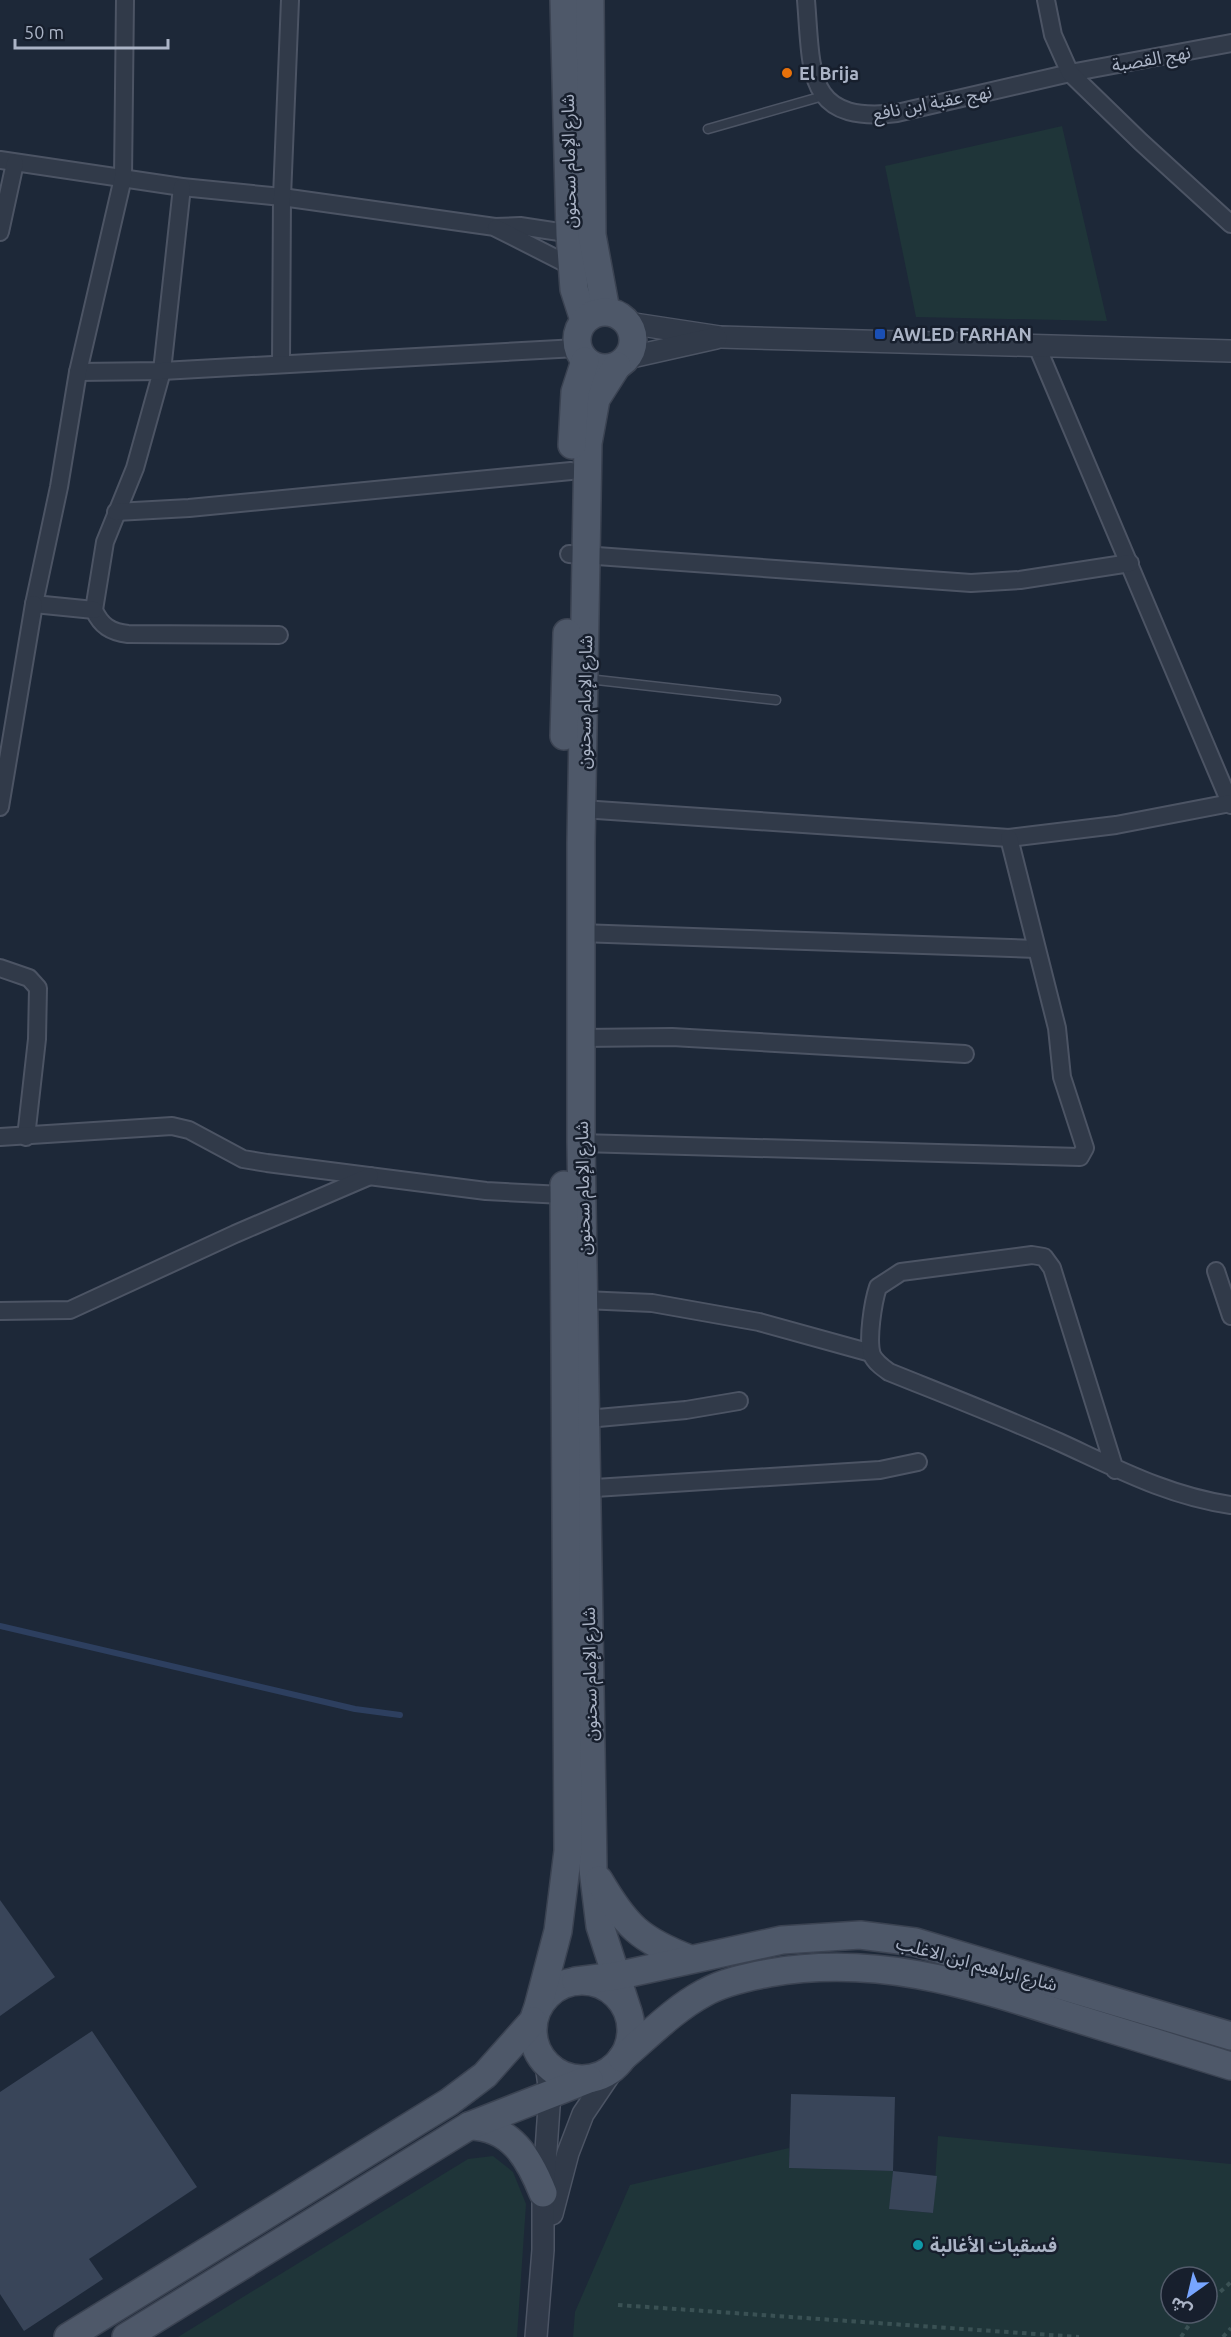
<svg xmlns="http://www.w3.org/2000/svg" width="1231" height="2337" font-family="Ubuntu,'Noto Sans Arabic',sans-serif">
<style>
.green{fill:#1f3539;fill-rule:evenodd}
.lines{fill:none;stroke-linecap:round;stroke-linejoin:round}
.stream{stroke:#2d3f5f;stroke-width:6}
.building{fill:#394559}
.service-casing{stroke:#4c5464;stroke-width:11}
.minor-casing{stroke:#4c5464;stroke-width:20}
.tertiary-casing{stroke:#4c5464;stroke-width:24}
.primary-casing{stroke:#3b4352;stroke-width:30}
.path{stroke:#3a5154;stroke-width:4;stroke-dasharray:4.5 4.5;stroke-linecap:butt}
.service{stroke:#313a49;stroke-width:8}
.minor{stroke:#313a49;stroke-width:16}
.tertiary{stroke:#313a49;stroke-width:21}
.primary{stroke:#4e5869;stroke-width:27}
.food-dot{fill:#e8710a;stroke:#171f2d;stroke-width:2}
.transit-dot{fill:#1a4fb4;stroke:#171f2d;stroke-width:2}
.culture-dot{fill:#0f9aa8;stroke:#171f2d;stroke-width:2}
.labels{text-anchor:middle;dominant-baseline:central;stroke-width:5;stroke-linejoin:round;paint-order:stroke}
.street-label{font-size:18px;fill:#abb4c6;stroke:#171f2d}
.poi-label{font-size:18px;font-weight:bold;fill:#abb4c6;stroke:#171f2d;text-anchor:start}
</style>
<rect width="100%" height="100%" fill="#1d2838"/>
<g class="green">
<path d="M1062,126L1107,321L916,317L885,166Z"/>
<path d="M938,2136L1231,2164V2337H573L575,2312L630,2185L789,2148V2168L893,2171L890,2209L933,2213ZM1171,2277H1207V2313H1171Z"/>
<path d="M493,2156L513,2172L526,2204L517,2337H178L468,2159Z"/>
</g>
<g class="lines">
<path class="stream" d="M0,1626L355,1709L400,1715"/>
</g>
<g class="building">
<path d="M0,1900L55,1977L0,2016Z"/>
<path d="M92,2031L197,2187L89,2259L103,2279L24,2331L0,2294V2092Z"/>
<path d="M791,2094L895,2097L893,2171L789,2168Z"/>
<path d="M893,2171L937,2176L933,2213L889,2209Z"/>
</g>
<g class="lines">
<g class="service-casing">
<g id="service">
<path d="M708,129L823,96"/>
<path d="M588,679L776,700"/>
</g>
</g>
<g class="minor-casing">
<g id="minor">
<path d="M806,0C812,72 805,124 897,113L1070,73L1231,43"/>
<path d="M1046,0L1053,35L1070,73L1141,142L1231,224"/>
<path d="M0,160L182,187L282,197L495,227L520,226L579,235"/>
<path d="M182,187L162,371L135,468L105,542L94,610C101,626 111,632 128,634L279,635"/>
<path d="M496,228L573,267"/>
<path d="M0,232L15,163"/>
<path d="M1036,344L1231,805"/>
<path d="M281,364L282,197L290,0"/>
<path d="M78,372L162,371L577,348"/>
<path d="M116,512L189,508L571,471"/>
<path d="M569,554L971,583L1020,580L1130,563"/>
<path d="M94,610L34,604L59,487L78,372L123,178L125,0"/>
<path d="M0,807L34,604"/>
<path d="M582,809L1009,838L1116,825L1230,803"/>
<path d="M580,933L1036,949"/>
<path d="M0,968L29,978L38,988L37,1039L26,1137"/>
<path d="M582,1038L672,1037L965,1054"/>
<path d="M0,1137L172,1126L189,1130L243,1159L267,1163L486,1191L563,1195"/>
<path d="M581,1143L1080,1157L1085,1148L1062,1077L1057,1028L1009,838"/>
<path d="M1216,1271L1231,1316"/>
<path d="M584,1300L652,1303L759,1322L871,1353"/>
<path d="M0,1311L70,1310L235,1234L370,1176"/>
<path d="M576,1420L686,1410L739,1401"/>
<path d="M1115,1470L1052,1268L1044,1257L1032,1255L901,1272L878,1287C873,1302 867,1340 872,1355C875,1362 882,1367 889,1372C946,1395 1003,1417 1059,1442C1116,1468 1168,1496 1231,1505"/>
<path d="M579,1489L880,1470L918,1462"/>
</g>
</g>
<g class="tertiary-casing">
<g id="tertiary">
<path d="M628,323L720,337L1231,351"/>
<path d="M627,358L716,338"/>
<path d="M552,2214L568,2153L583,2114L616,2065"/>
<path d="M536,2337L543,2250V2193L550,2093L546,2064"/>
</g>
</g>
<g class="primary-casing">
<g id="primary">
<path d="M564,0L570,235L574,289L584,320"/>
<path d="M590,0L592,235L606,311"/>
<circle cx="605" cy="340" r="28"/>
<path d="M617,366L596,399L588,443L581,843V1143L593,1869L600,1926L628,2012"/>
<path d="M572,445L575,392L585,361"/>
<path d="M564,736L567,633"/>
<path d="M599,1880C626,1926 640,1940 690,1959"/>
<circle cx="582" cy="2030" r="49"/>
<path d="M576,1981L616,1976L782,1940L860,1935L915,1942L1231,2036"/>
<path d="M538,2007L558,1931L568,1851L564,1185"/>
<path d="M622,2058C648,2036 674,2009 704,1993C723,1982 747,1977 769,1973C874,1955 963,1982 1062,2014C1118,2031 1175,2049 1231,2066"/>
<path d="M469,2126C511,2126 529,2158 543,2193"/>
<path d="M68,2337L449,2102L485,2075L533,2021"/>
<path d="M126,2337L469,2126L589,2079"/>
</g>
</g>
<g class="path">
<path d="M1207,2304L1231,2282"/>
<path d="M618,2305L1079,2337"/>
<path d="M1181,2337L1197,2313"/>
<path d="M1223,2337L1231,2328"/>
</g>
<use href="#service" class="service"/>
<use href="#minor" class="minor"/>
<use href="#tertiary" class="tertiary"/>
<use href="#primary" class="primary"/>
</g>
<circle class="food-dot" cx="787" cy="73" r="6"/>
<rect class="transit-dot" x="874" y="328" width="12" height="12" rx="3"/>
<circle class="culture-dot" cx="918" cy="2245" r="6"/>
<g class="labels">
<g class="street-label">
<text transform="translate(1151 58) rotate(-10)">نهج القصبة</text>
<text transform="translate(932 102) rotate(-11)">نهج عقبة ابن نافع</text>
<text transform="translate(568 161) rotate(-91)">شارع الإمام سحنون</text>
<text transform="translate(584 702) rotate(-89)">شارع الإمام سحنون</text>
<text transform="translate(582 1188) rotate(-91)">شارع الإمام سحنون</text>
<text transform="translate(589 1674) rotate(-91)">شارع الإمام سحنون</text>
<text transform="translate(977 1963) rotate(15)">شارع ابراهيم ابن الاغلب</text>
</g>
<g class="poi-label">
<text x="799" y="73">El Brija</text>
<text x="892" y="334">AWLED FARHAN</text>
<text x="930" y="2245">فسقيات الأغالبة</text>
</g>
</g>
<g transform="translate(1189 2295) rotate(214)"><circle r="28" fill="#171f2d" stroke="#525b6a" stroke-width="1.5"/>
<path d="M0-4.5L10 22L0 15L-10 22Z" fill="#77a5ff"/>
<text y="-9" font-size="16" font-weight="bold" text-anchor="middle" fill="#abb4c6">ش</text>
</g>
<path d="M15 39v9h153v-9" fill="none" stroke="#abb4c6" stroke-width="3"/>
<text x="24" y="39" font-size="18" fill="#abb4c6" stroke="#171f2d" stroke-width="4.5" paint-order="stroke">50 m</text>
</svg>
